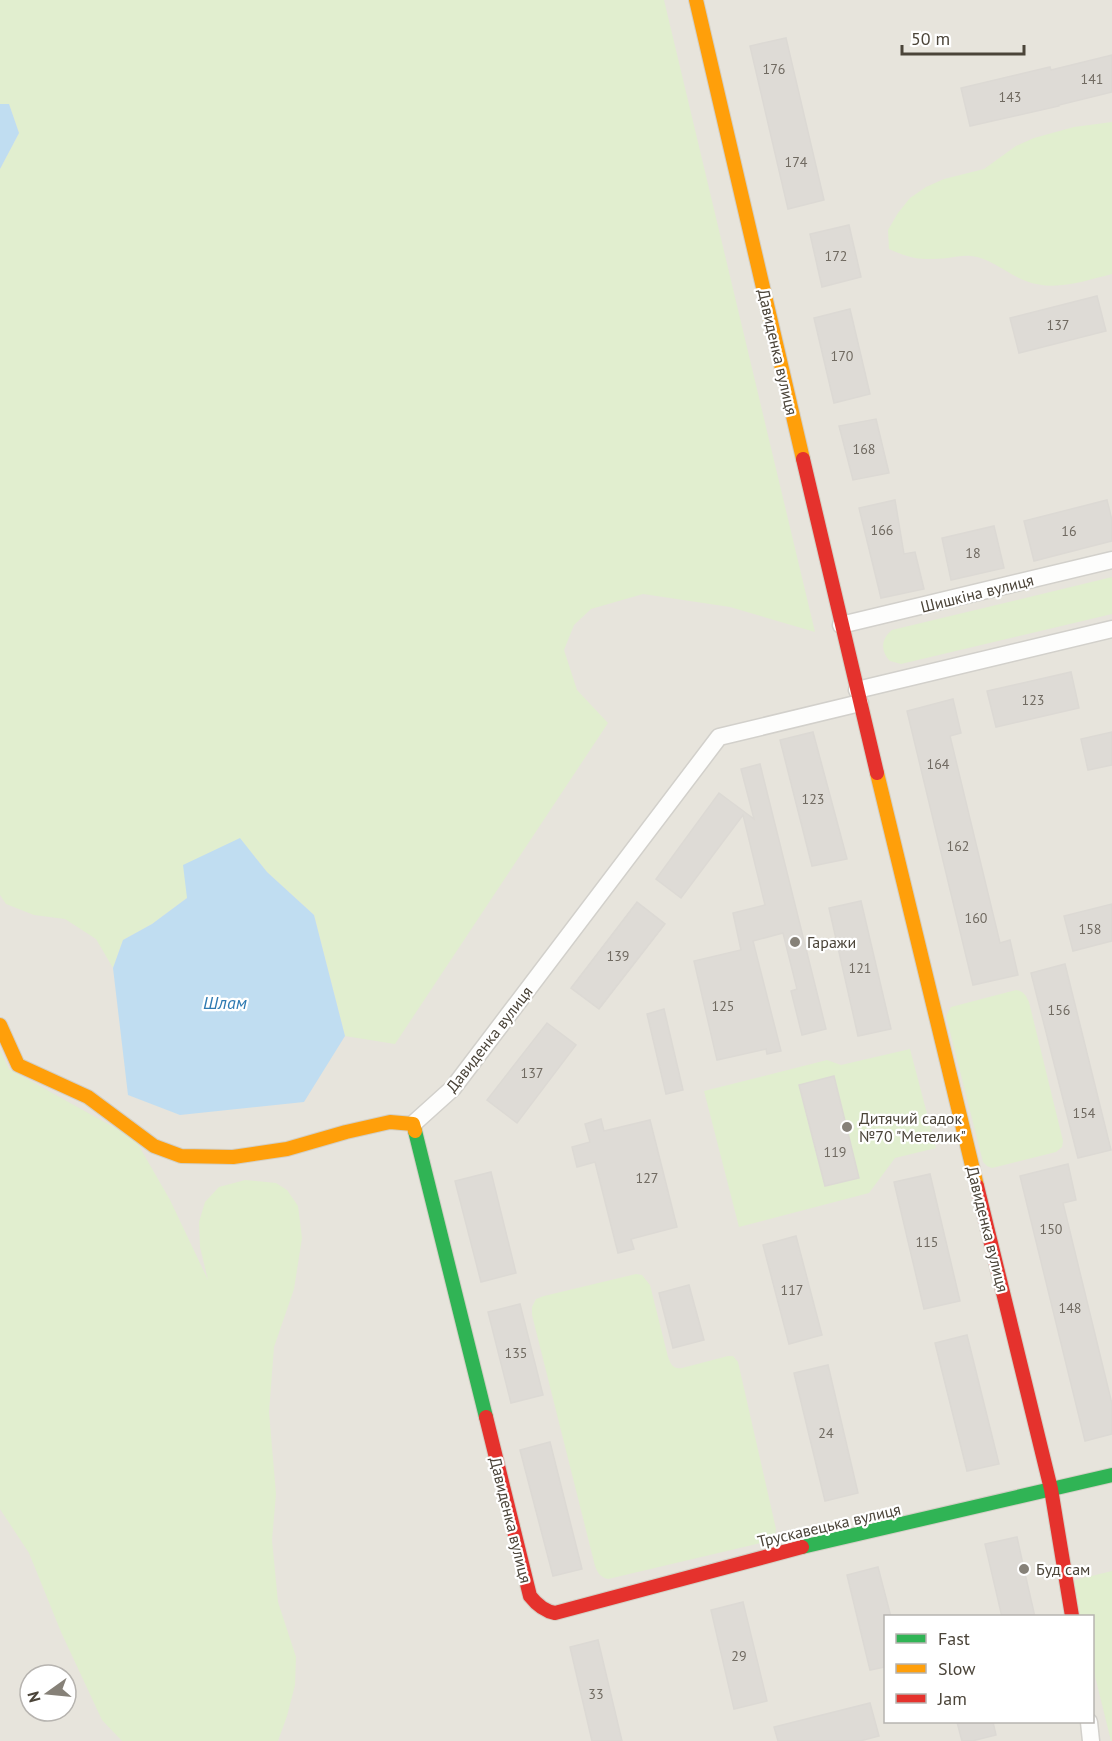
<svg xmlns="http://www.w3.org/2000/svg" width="1112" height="1741" font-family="'PT Sans',sans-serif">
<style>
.residential{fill:#e7e4dc;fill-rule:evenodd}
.green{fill:#e1eecf}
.water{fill:#c0ddf1}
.building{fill:#dedbd6;stroke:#dcd9d4;stroke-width:1.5}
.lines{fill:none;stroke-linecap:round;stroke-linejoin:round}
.street-casing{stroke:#d2d0cb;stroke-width:19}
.fast-casing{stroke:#d3cfc5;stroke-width:16}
.slow-casing{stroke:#d3cfc5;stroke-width:16}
.jam-casing{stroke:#d3cfc5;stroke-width:16}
.street{stroke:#fdfdfc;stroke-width:16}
.fast{stroke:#30b455;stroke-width:14}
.slow{stroke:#ff9f0a;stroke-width:14}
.jam{stroke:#e5322d;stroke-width:14}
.poi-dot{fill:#868178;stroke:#fff;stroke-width:2}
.labels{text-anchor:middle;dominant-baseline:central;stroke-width:4.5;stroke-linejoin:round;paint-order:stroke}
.number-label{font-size:14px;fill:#706a61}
.street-label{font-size:16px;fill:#4b4439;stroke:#fff}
.poi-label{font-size:16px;fill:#4b4439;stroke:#fff;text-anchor:start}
.water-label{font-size:18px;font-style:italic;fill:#2e7ab2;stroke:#fff}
</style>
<rect width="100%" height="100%" fill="#f4f2ee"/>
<path class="residential" d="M0,0H1112V1741H0ZM886,1616H1092V1722H886ZM30,1675H66V1711H30Z"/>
<g class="green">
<path d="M0,0H664L815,632L730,607L643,594L591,609L574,625L564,650L577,690L608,723L395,1044L345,1036L314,915L267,872L240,839L187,898L152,924L123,940L113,968L96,939L65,919L34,915L6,904L0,895V169L19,133L9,104H0Z"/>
<path d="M1112,122V274C1084,281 1054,292 1026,281C1007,274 991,258 971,256C964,255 955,257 948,258C923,260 913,260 889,249L888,230L898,213L910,198L926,187L944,179L984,169L1016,146L1034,138L1074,127Z"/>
<path d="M1112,577V614L901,664L890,661C880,651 881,639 892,630Z"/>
<path d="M1016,990C1024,991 1026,996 1029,1002L1063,1141L1062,1147L1056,1152L992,1168L987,1166L983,1162L946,1016L951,1007Z"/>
<path d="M910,1049L936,1148L895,1158L869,1193L739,1227L704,1091L827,1060L841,1065Z"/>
<path d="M0,1050L9,1069L135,1139L170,1200L208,1280L200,1247L199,1222L205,1202L219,1187L245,1180L276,1183L287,1190L298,1206L302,1238L294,1289L274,1347L269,1412L276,1494L272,1540L278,1602L296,1657L295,1685L287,1716L278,1741H122L102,1720L61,1632L29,1553L0,1509Z"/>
<path d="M636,1274L642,1275L650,1285L668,1357C671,1365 673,1369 682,1368L728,1356H733L738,1362L776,1529L775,1535L769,1541L608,1579C600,1577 598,1573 595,1566L532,1315V1307L536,1299L544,1296Z"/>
<path d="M1112,1571V1741H1111L1093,1668L1092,1616H1080L1071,1581Z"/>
</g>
<g class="water">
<path d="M0,104H9L19,133L0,169Z"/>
<path d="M240,838L267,872L314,915L345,1036L304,1102L180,1115L128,1095L113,968L123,940L152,924L187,898L183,865Z"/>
</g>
<g class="building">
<path d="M786,38L824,200L788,209L750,46Z"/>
<path d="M1112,55V92L1059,105V106L970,126L961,88L1050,67L1051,70Z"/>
<path d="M849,225L861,277L822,287L810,234Z"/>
<path d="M1097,296L1106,331L1019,353L1010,318Z"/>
<path d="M850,309L870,394L834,403L814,318Z"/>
<path d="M876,419L889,473L853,480L839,426Z"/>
<path d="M895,500L904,554L915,552L924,589L881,598L859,508Z"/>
<path d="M1107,500L1112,520V541L1034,561L1024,521Z"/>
<path d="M994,526L1004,568L951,580L942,538Z"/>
<path d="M1071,672L1079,708L996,727L987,691Z"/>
<path d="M953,699L961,733L950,736L1000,943L1010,940L1018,975L973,985L907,711Z"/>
<path d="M813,732L847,859L812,866L780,740Z"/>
<path d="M1112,732V765L1088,770L1081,739Z"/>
<path d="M760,764L826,1029L802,1035L791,991L797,989L783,933L753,941L781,1051L767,1054L766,1049L717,1060L694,961L741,950L733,913L765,905L743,815L681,898L656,879L719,793L754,819L741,769Z"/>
<path d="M861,901L891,1029L858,1036L829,908Z"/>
<path d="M637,902L665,924L599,1009L571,988Z"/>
<path d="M1112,904V941L1073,951L1064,916Z"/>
<path d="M1065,964L1111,1150L1078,1158L1031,973Z"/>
<path d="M664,1009L683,1090L666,1094L647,1014Z"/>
<path d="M547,1023L576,1045L517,1123L487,1100Z"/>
<path d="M834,1076L859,1178L825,1186L799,1085Z"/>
<path d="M601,1119L604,1131L650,1120L677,1227L631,1239L634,1249L618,1253L595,1162L577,1167L572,1147L590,1142L585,1124Z"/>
<path d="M1068,1164L1076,1200L1063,1203L1112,1404V1434L1085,1441L1020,1176Z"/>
<path d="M491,1172L516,1273L481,1282L455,1181Z"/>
<path d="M930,1174L960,1301L924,1309L894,1182Z"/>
<path d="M796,1236L822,1335L789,1344L763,1245Z"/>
<path d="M689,1285L704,1340L673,1348L659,1293Z"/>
<path d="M520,1304L543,1395L511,1403L488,1312Z"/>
<path d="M967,1335L999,1464L967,1471L935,1343Z"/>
<path d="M828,1365L858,1493L825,1501L794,1373Z"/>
<path d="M550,1442L582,1569L553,1576L520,1450Z"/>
<path d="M1017,1537L1024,1569L1035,1617H1002L985,1544Z"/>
<path d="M878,1567L891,1617H885V1667L870,1670L847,1575Z"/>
<path d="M743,1602L767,1701L734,1709L711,1610Z"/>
<path d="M598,1640L622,1741H592L570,1647Z"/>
<path d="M870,1703L879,1736L860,1741H778L774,1727Z"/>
<path d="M957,1722H993L996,1735L972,1741H962Z"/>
</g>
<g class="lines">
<g class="street-casing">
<g id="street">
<path d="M841,625L1112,560"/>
<path d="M857,690L1112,629"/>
<path d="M413,1124L453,1088L719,737L860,703"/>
<path d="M1089,1722L1091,1741"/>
</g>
</g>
<g class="fast-casing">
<g id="fast">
<path d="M415,1131L486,1417"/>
<path d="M802,1547L1112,1475"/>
</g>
</g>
<g class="slow-casing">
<g id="slow">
<path d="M696,0L803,459"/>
<path d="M877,773L977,1186"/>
<path d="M0,1025L18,1065L88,1097L154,1146L181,1156L233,1157L287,1149L346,1132L390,1122L413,1124L415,1131"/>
</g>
</g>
<g class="jam-casing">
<g id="jam">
<path d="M803,459L877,773"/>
<path d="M977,1186L1051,1489L1072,1616"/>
<path d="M486,1417L530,1596C537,1605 544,1611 555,1613L802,1547"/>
</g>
</g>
<use href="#street" class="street"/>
<use href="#fast" class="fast"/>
<use href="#slow" class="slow"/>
<use href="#jam" class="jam"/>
</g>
<g class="poi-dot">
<circle cx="795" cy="942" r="6"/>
<circle cx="847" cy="1127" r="6"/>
<circle cx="1024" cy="1569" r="6"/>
</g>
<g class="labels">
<g class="number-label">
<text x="774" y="69">176</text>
<text x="1092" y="79">141</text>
<text x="1010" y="97">143</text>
<text x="796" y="162">174</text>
<text x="836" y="256">172</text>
<text x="1058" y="325">137</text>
<text x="842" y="356">170</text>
<text x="864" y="449">168</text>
<text x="882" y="530">166</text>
<text x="1069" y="531">16</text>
<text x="973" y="553">18</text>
<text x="1033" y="700">123</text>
<text x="938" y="764">164</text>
<text x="813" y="799">123</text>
<text x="958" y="846">162</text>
<text x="976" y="918">160</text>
<text x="1090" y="929">158</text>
<text x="618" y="956">139</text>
<text x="860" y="968">121</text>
<text x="723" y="1006">125</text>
<text x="1059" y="1010">156</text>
<text x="532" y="1073">137</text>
<text x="1084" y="1113">154</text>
<text x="835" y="1152">119</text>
<text x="647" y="1178">127</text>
<text x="1051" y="1229">150</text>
<text x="927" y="1242">115</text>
<text x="792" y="1290">117</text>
<text x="1070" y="1308">148</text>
<text x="516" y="1353">135</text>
<text x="826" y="1433">24</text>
<text x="739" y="1656">29</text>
<text x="596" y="1694">33</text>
</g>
<g class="street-label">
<text transform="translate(778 352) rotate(77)">Давиденка вулиця</text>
<text transform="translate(977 593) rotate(-14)">Шишкiна вулиця</text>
<text transform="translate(489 1039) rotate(-52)">Давиденка вулиця</text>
<text transform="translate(988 1229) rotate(76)">Давиденка вулиця</text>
<text transform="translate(511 1520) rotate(76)">Давиденка вулиця</text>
<text transform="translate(829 1525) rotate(-13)">Трускавецька вулиця</text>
</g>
<g class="poi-label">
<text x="807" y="942">Гаражи</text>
<text x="859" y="1118">Дитячий садок<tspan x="859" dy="18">№70 "Метелик"</tspan></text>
<text x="1036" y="1569">Буд сам</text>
</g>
<g class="water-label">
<text x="225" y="1002">Шлам</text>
</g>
</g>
<rect x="884" y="1615" width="210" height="108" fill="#ffffff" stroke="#b7b4b0" stroke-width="1.5"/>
<rect x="896" y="1634" width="30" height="9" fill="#30b455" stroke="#b7b4b0" stroke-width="1.5"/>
<text x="938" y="1645" font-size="18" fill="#4b4439">Fast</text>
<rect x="896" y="1664" width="30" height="9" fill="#ff9f0a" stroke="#b7b4b0" stroke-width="1.5"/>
<text x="938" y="1675" font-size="18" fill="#4b4439">Slow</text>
<rect x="896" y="1694" width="30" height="9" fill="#e5322d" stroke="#b7b4b0" stroke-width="1.5"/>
<text x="938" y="1705" font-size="18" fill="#4b4439">Jam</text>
<g transform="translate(48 1693) rotate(255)"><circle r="28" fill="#ffffff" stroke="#b7b4b0" stroke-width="1.5"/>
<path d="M0-4.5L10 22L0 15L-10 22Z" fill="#868178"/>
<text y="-9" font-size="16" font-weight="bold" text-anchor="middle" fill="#4b4439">N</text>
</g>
<path d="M902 45v9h122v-9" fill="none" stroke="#4b4439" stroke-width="3"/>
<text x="911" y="45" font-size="18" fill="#4b4439" stroke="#ffffff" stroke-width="4.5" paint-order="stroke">50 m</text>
</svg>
